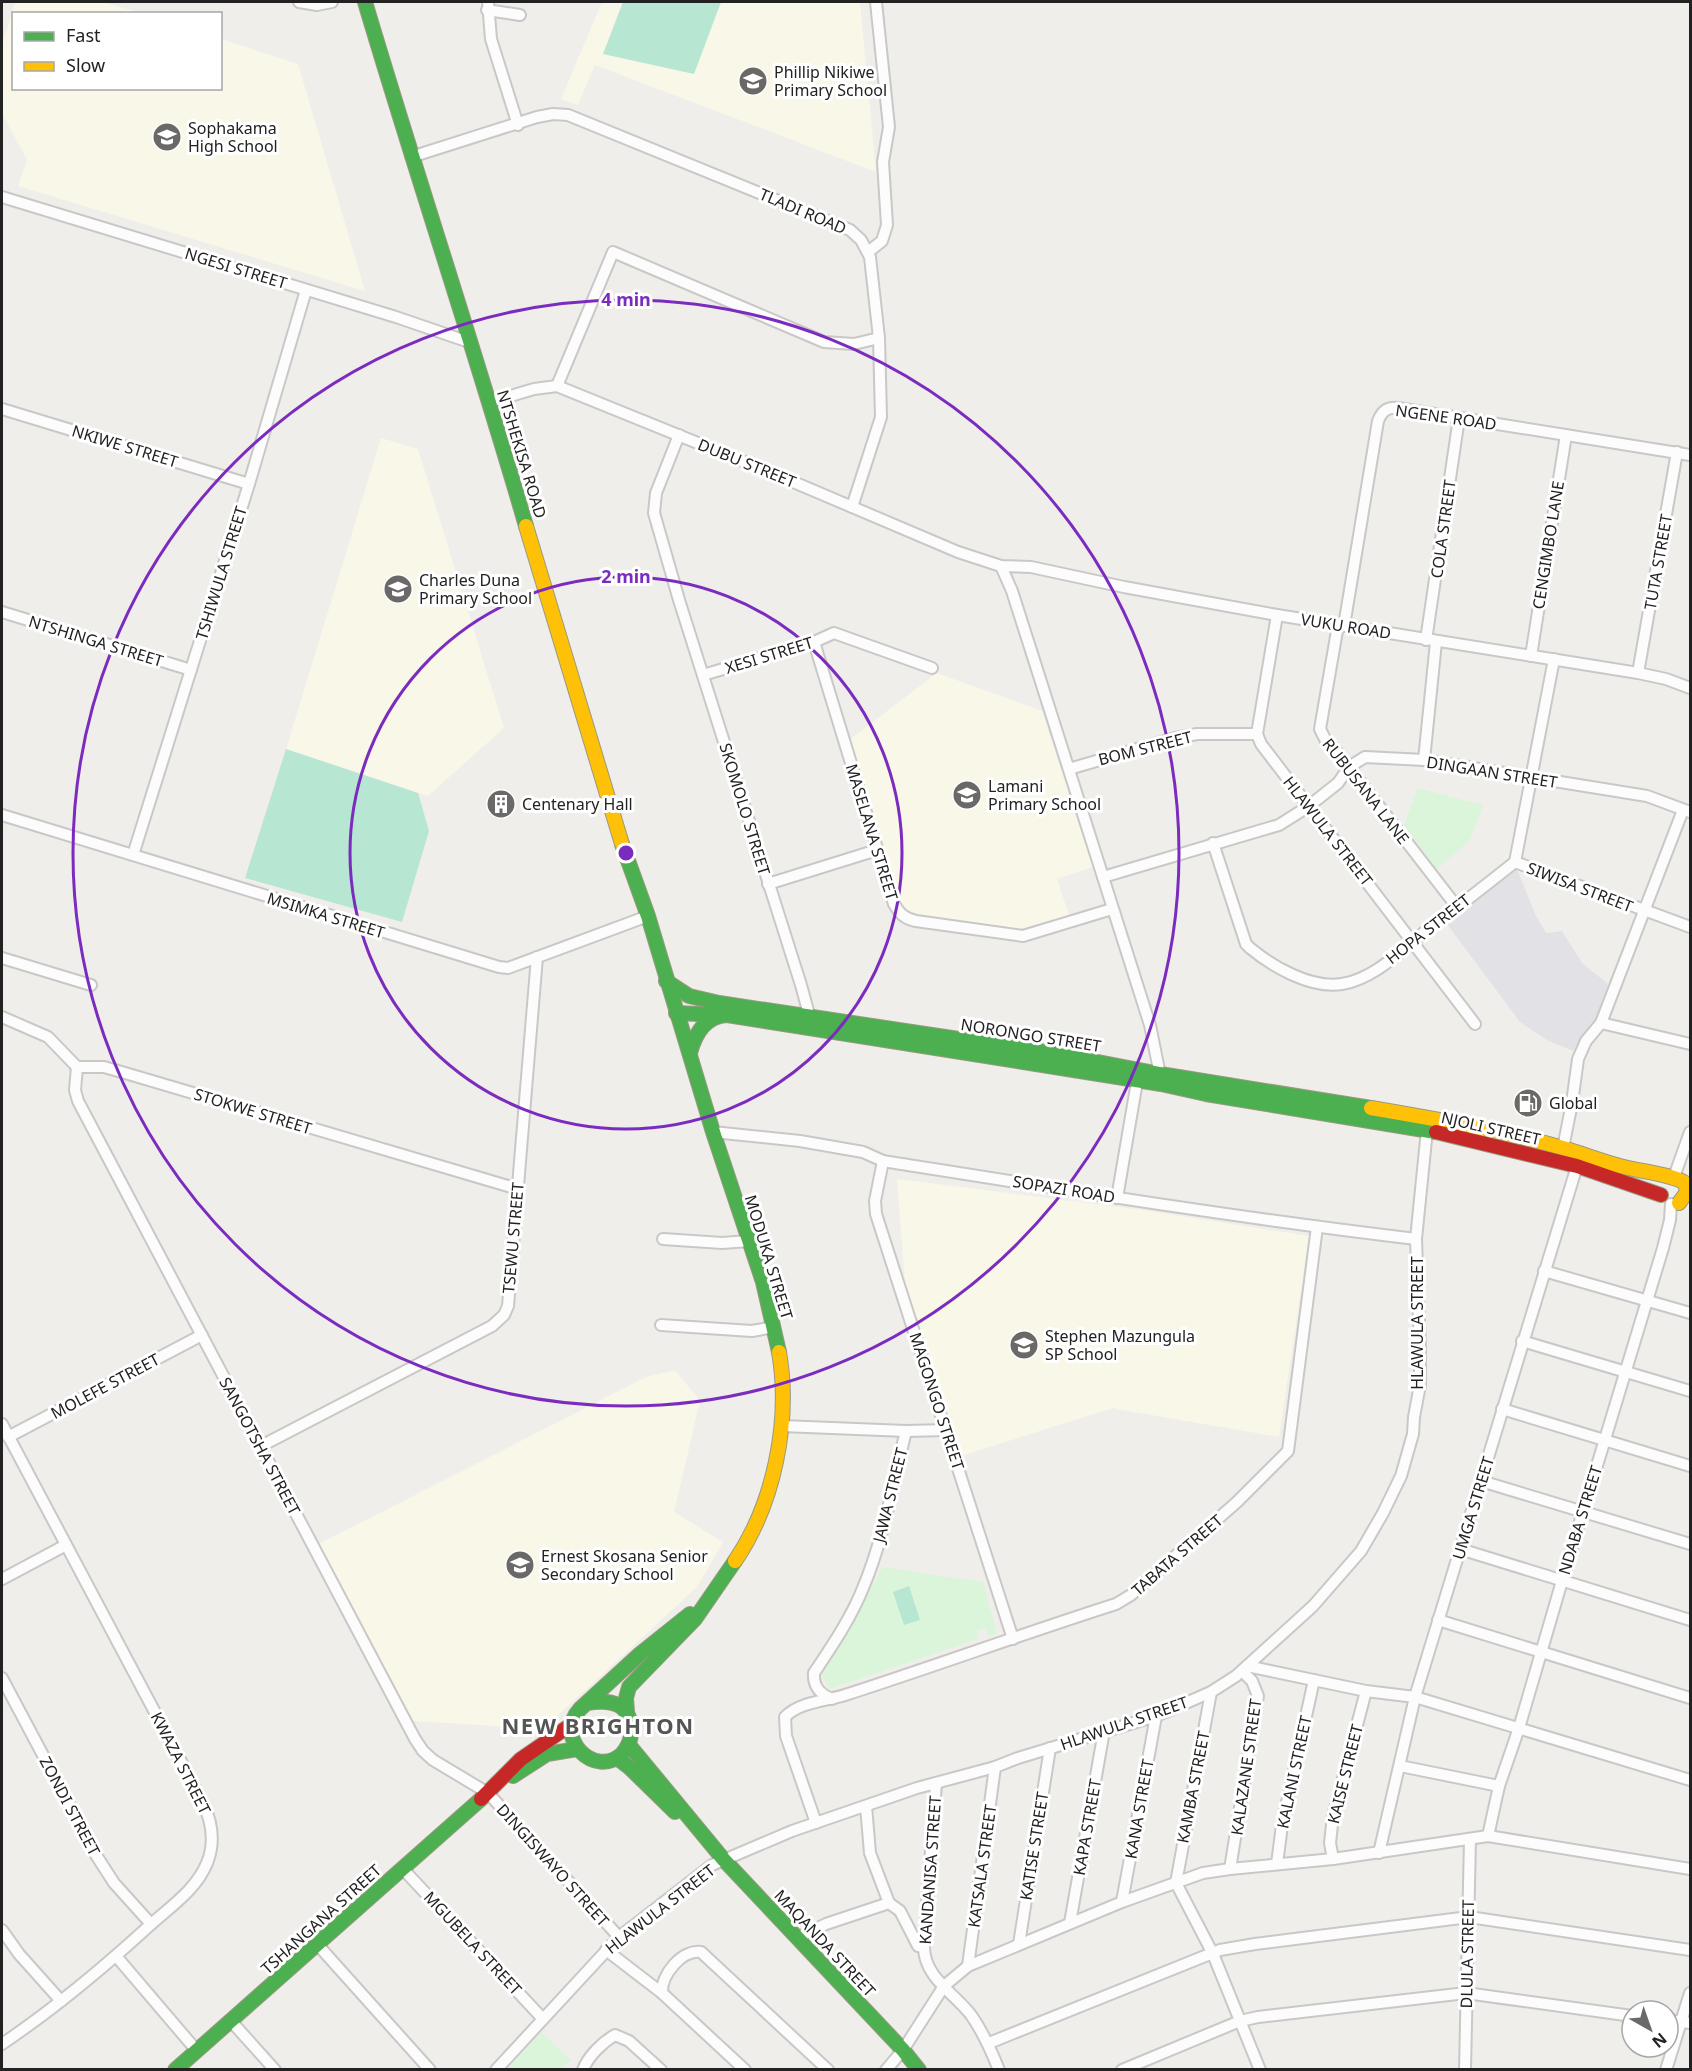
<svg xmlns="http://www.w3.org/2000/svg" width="1692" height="2071" font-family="'Noto Sans',sans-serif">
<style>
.education{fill:#f8f7e8}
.park{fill:#daf5da}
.pitch{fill:#b7e6d2}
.plaza{fill:#e2e1e5}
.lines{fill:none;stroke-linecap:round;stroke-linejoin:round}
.street-casing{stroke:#c9c8c7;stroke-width:14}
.fast-casing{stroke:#999a82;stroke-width:16}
.slow-casing{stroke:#999a82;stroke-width:16}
.jam-casing{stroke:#999a82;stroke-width:16}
.street{stroke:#fdfcfc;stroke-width:10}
.fast{stroke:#4caf50;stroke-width:14}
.slow{stroke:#ffc107;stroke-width:14}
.jam{stroke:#c62828;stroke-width:14}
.ring{fill:none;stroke:#7b2cbf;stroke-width:3}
.labels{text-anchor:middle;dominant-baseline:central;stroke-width:6;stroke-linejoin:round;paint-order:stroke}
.poi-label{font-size:16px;fill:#222;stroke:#fff;text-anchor:start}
.street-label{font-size:16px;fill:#222;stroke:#fff}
.district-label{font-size:22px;font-weight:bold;letter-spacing:1.5px;fill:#555;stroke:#fff}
.centre{fill:#7b2cbf;stroke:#fff;stroke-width:3}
.ring-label{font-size:18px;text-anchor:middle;font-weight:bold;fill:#7b2cbf;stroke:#fff;stroke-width:6;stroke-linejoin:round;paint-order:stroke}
</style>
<rect width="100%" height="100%" fill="#f0eeeb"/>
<g class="education">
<path d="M15,2H103L141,13L14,14V88H220L221,39L298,64L365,291L18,186L27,160L2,113V45Z"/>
<path d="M602,2H860L876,172L595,65L578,105L561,99Z"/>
<path d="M381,438L418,449L504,728L428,796L286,749Z"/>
<path d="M937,673L1042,711L1093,867L1057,879L1069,915L1017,930L916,914L904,908L895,890L849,740Z"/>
<path d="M897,1179L1142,1210L1309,1236L1279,1437L1116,1409V1407L961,1456L905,1284Z"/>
<path d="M675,1370L700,1401L674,1512L723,1542L697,1587L543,1729L413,1721L319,1544L646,1377Z"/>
</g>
<g class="park">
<path d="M1417,788L1483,805L1470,840L1437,869L1404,826Z"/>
<path d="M883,1567L983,1582L997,1634L988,1636L985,1628L976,1631L978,1639L829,1689L821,1672Z"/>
<path d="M541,2032L571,2060L561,2069H505Z"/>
</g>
<g class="pitch">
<path d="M623,2H721L694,74L603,54Z"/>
<path d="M286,749L418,793L429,831L402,922L245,878Z"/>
<path d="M909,1586L920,1620L904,1625L893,1592Z"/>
</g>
<path class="plaza" d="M1517,869L1536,916L1546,933L1562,931L1582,963L1608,984L1596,1020L1573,1051L1547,1040L1520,1022L1447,924Z"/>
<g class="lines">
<g class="street-casing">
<g id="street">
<path d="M299,2L317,5L332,2"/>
<path d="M488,2L491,39L518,125"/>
<path d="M487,10L520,15"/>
<path d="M411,157L537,117L553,114L568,115L850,230L861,240L870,257L879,338L881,417L852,507"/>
<path d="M2,197L396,317L469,342"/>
<path d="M868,252L882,241L887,225L883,162L889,127L876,2"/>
<path d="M557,386L613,252L824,342L854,344L879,338"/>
<path d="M490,402L534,389L557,386L784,478L958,552L1001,566L1031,567L1124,587L1277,615L1638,673L1666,679L1690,688"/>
<path d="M2,409L249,484"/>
<path d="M679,435L656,493L654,513L679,600L801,985L810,1018"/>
<path d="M1001,566L1012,591L1035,663L1150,1025L1161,1080"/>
<path d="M2,612L191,670"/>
<path d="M1277,615L1257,734L1261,744L1475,1024"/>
<path d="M1338,625L1320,729L1326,741L1335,749L1457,907"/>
<path d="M1344,626L1378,421C1382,411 1387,407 1398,408L1690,455"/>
<path d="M1426,640L1459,418"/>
<path d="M814,642L894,904C900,914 905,919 916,921L1023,936L1112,909"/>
<path d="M1531,656L1566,435"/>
<path d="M1638,673L1677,452"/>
<path d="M703,675L814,642L834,633L932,668"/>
<path d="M1424,760L1436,642"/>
<path d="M1069,769L1175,738L1197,734H1257"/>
<path d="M2,815L499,967L508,968L648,916"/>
<path d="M1213,843L1246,944L1250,948C1273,967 1311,989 1342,984C1374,979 1402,950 1427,930C1457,908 1486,885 1515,862L1554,659"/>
<path d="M133,855L249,484L306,290"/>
<path d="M1515,862L1690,927"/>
<path d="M1103,877L1279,825L1309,806L1338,783L1349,767L1365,757L1424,760L1647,796L1690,812"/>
<path d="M768,884L877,850"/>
<path d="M2,958L91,985"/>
<path d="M2,1017L48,1037L77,1067H104L125,1073L518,1189"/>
<path d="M1601,1023L1690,1044"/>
<path d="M77,1067L75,1090L78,1101L415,1739L423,1751L433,1760L488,1793L619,1937"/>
<path d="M713,1132L800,1141L863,1152L883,1161C1060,1189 1238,1218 1416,1239"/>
<path d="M1563,1148L1572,1103L1578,1059L1586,1041L1601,1023L1683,810"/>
<path d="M883,1161L875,1201L876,1214L1013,1639"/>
<path d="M1674,1177L1690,1132"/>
<path d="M1117,1198L1138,1076"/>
<path d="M663,1239L722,1243L749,1241"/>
<path d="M1544,1271L1690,1313"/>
<path d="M661,1325L752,1331L774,1327"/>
<path d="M1522,1341L1690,1391"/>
<path d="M1502,1409L1690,1466"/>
<path d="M2,1424L202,1801C212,1821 216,1841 207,1863C196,1890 170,1907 149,1926C102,1969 54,2009 2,2044"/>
<path d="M782,1426L906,1431L946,1430"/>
<path d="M8,1437L202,1335"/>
<path d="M261,1446L492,1326L504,1315L508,1306L537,957"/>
<path d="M1481,1481L1690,1544"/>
<path d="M1460,1549L1690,1620"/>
<path d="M2,1579L66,1545"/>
<path d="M1438,1620L1690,1698"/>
<path d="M1247,1666L1366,1691L1415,1697L1690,1780"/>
<path d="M2,1678L96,1855L114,1883L151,1924"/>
<path d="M1211,1692L1176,1883L1213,1954L1260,2070"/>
<path d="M832,1699C820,1694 813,1687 814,1673C832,1646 851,1618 863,1588C884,1538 893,1483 906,1431"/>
<path d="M1400,1766L1499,1786"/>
<path d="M936,1783L924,1947C924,1977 954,1993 971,2015C983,2032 991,2050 999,2070"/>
<path d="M866,1806L870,1853L889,1903"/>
<path d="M816,1823L786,1736L785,1717C799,1702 826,1701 845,1695C935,1666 1025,1633 1116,1604L1131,1595L1237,1502L1288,1451L1317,1227"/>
<path d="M1488,1836L1499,1786L1519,1728L1562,1581L1663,1248L1670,1220L1671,1204"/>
<path d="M1379,1853L1415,1697L1577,1166"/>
<path d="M1333,1859L1330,1843L1333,1816L1366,1691"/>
<path d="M1277,1864L1282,1825L1314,1680"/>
<path d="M402,1868L543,2019"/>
<path d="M1230,1869L1258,1696L1252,1681L1242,1671"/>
<path d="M1122,1902L1156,1716"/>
<path d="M1070,1923L1104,1731"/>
<path d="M2,1930L19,1954L61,2001"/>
<path d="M797,1938L826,1924L889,1903L900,1911L918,1946L924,1947"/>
<path d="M317,1944L430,2070"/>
<path d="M1019,1944L1050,1748"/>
<path d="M606,1950L662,1993L745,2070"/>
<path d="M116,1956L197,2051"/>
<path d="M968,1966L995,1767"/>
<path d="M662,1993C661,1975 682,1949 701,1952L828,2070"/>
<path d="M1668,2020L1690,2023"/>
<path d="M231,2021L275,2070"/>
<path d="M989,2043L1220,1950L1255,1944L1469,1917L1690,1950"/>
<path d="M496,2070L619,1937L712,1865L792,1831L917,1788L995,1767L1018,1758L1156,1716L1211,1692L1236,1676L1313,1606L1361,1551L1383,1513L1401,1476L1413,1434L1414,1417L1420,1385V1347L1416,1239L1427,1130"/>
<path d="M583,2070C588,2056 603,2042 615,2035L629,2041L661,2070"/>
<path d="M886,2070L903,2050L944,1986L968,1966L1122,1902L1203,1873L1230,1869L1333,1859L1488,1836L1690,1869"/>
<path d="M1122,2070L1240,2021L1258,2017L1466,1993L1632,2016"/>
<path d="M1465,2070L1470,1839"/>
<path d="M1666,2070L1690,1993"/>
</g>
</g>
<g class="fast-casing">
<g id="fast">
<path d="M365,2C417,177 475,350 526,526"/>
<path d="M622,844L648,916L713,1132L763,1282L779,1352"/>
<path d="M666,981L689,996L719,1003L1046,1052L1160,1074L1371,1108"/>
<path d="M676,1013L722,1015"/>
<path d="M690,1053C695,1034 705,1016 727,1015L1161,1084L1206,1094L1436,1132"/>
<path d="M587,1703C611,1699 632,1703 631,1733C631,1742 627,1748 622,1754C595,1779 553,1738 580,1709L640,1654L690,1614"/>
<path d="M627,1712L626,1698L629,1687L695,1619L735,1561"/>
<path d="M629,1745L724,1860L903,2050L919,2070"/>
<path d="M617,1758L630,1768L675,1812"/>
<path d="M513,1776L547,1754L577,1749"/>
<path d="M175,2070L481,1799"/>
</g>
</g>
<g class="slow-casing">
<g id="slow">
<path d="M526,526L622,844"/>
<path d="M1371,1108C1435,1119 1500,1130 1563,1148C1584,1154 1603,1162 1624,1167C1640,1171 1674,1175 1685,1183L1687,1192L1679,1203"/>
<path d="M735,1561C774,1504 791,1421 779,1352"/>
</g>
</g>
<g class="jam-casing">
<g id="jam">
<path d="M1436,1132L1577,1166L1661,1195"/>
<path d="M481,1799L521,1759L572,1724"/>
</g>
</g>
<use href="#street" class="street"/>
<use href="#fast" class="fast"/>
<use href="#slow" class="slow"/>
<use href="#jam" class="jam"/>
</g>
<g class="ring">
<circle cx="626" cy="853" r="276"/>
<circle cx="626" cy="853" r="553"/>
</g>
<defs>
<g id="school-disc" transform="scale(1.5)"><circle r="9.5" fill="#6a6968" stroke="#fff"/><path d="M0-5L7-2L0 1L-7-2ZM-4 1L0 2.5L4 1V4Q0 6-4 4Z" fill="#fff"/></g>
<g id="building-disc" transform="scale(1.5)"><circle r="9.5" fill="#6a6968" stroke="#fff"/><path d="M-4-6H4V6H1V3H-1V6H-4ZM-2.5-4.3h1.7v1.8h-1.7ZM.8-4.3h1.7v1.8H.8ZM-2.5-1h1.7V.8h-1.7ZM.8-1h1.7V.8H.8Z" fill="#fff"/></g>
<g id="fuel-disc" transform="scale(1.5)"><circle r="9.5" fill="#6a6968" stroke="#fff"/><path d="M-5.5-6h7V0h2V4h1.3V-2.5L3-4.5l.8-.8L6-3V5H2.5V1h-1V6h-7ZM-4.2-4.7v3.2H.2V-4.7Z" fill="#fff"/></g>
</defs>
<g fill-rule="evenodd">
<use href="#school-disc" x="753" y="81"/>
<use href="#school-disc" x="167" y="137"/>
<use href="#school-disc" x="398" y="589"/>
<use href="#school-disc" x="967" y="795"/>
<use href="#building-disc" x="501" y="804"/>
<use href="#fuel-disc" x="1528" y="1103"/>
<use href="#school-disc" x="1024" y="1345"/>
<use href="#school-disc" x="520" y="1565"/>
</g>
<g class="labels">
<g class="poi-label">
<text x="774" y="72">Phillip Nikiwe<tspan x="774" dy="18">Primary School</tspan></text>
<text x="188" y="128">Sophakama<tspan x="188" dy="18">High School</tspan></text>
<text x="419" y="580">Charles Duna<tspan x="419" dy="18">Primary School</tspan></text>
<text x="988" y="786">Lamani<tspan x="988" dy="18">Primary School</tspan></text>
<text x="522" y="804">Centenary Hall</text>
<text x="1549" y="1103">Global</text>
<text x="1045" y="1336">Stephen Mazungula<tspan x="1045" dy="18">SP School</tspan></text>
<text x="541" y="1556">Ernest Skosana Senior<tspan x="541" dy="18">Secondary School</tspan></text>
</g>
<g class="street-label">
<text transform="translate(803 211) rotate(23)">TLADI ROAD</text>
<text transform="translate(236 268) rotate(17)">NGESI STREET</text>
<text transform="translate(1446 417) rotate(8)">NGENE ROAD</text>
<text transform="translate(125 446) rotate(17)">NKIWE STREET</text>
<text transform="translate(522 454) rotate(73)">NTSHEKISA ROAD</text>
<text transform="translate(747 463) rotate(22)">DUBU STREET</text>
<text transform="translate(1443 529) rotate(-82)">COLA STREET</text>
<text transform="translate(1548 545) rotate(-81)">CENGIMBO LANE</text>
<text transform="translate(1658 562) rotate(-80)">TUTA STREET</text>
<text transform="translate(221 573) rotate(-73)">TSHIWULA STREET</text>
<text transform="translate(1346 626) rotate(9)">VUKU ROAD</text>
<text transform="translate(96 641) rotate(17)">NTSHINGA STREET</text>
<text transform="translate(769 655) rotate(-17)">XESI STREET</text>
<text transform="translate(1145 748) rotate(-14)">BOM STREET</text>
<text transform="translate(1492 772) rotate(9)">DINGAAN STREET</text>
<text transform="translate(1366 791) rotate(52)">RUBUSANA LANE</text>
<text transform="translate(745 809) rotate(73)">SKOMOLO STREET</text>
<text transform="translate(1328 831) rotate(52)">HLAWULA STREET</text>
<text transform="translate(872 832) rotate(73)">MASELANA STREET</text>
<text transform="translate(1580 887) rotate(21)">SIWISA STREET</text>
<text transform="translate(326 915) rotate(17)">MSIMKA STREET</text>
<text transform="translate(1428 929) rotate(-38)">HOPA STREET</text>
<text transform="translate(1031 1035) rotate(9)">NORONGO STREET</text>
<text transform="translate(253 1111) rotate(17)">STOKWE STREET</text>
<text transform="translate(1491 1128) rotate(13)">NJOLI STREET</text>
<text transform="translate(1064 1189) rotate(9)">SOPAZI ROAD</text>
<text transform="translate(513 1238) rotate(-85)">TSEWU STREET</text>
<text transform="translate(769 1257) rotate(73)">MODUKA STREET</text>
<text transform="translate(1417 1323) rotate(-90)">HLAWULA STREET</text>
<text transform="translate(105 1386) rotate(-28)">MOLEFE STREET</text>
<text transform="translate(937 1401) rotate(72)">MAGONGO STREET</text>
<text transform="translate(260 1446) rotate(62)">SANGOTSHA STREET</text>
<text transform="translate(890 1495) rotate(-76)">JAWA STREET</text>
<text transform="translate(1473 1508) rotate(-73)">UMGA STREET</text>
<text transform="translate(1580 1520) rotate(-73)">NDABA STREET</text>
<text transform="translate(1177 1555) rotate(-41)">TABATA STREET</text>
<text transform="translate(1124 1723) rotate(-19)">HLAWULA STREET</text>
<text transform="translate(181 1763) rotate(63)">KWAZA STREET</text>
<text transform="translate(1246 1767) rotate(-82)">KALAZANE STREET</text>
<text transform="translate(1294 1772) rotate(-78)">KALANI STREET</text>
<text transform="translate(1345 1774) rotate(-76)">KAISE STREET</text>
<text transform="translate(1193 1787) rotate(-79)">KAMBA STREET</text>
<text transform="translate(70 1806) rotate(62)">ZONDI STREET</text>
<text transform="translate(1139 1809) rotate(-80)">KANA STREET</text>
<text transform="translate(1087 1827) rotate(-80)">KAPA STREET</text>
<text transform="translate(1034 1846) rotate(-81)">KATISE STREET</text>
<text transform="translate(553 1865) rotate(48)">DINGISWAYO STREET</text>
<text transform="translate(982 1866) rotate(-82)">KATSALA STREET</text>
<text transform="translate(930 1870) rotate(-86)">KANDANISA STREET</text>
<text transform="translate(660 1909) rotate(-38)">HLAWULA STREET</text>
<text transform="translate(321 1919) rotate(-42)">TSHANGANA STREET</text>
<text transform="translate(473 1943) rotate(47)">MGUBELA STREET</text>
<text transform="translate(825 1943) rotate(47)">MAQANDA STREET</text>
<text transform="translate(1467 1954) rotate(-89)">DLULA STREET</text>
</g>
<g class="district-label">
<text x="598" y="1725">NEW BRIGHTON</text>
</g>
</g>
<circle cx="626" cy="853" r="9" class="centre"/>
<g class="ring-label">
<text x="626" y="306">4 min</text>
<text x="626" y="583">2 min</text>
</g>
<rect width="1692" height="2071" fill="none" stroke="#222222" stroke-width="6"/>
<rect x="12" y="12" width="210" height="78" fill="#ffffff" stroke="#a7a7a7" stroke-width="1.5"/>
<rect x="24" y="32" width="30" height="9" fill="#4caf50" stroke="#a7a7a7" stroke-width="1.5"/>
<text x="66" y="42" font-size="18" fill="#222222">Fast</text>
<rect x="24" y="62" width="30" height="9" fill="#ffc107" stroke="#a7a7a7" stroke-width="1.5"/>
<text x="66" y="72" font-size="18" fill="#222222">Slow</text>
<g transform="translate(1650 2029) rotate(140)"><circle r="28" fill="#ffffff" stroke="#a7a7a7" stroke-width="1.5"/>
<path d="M0-4.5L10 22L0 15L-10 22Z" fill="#6a6968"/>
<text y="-9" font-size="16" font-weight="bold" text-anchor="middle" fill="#222222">N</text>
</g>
</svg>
